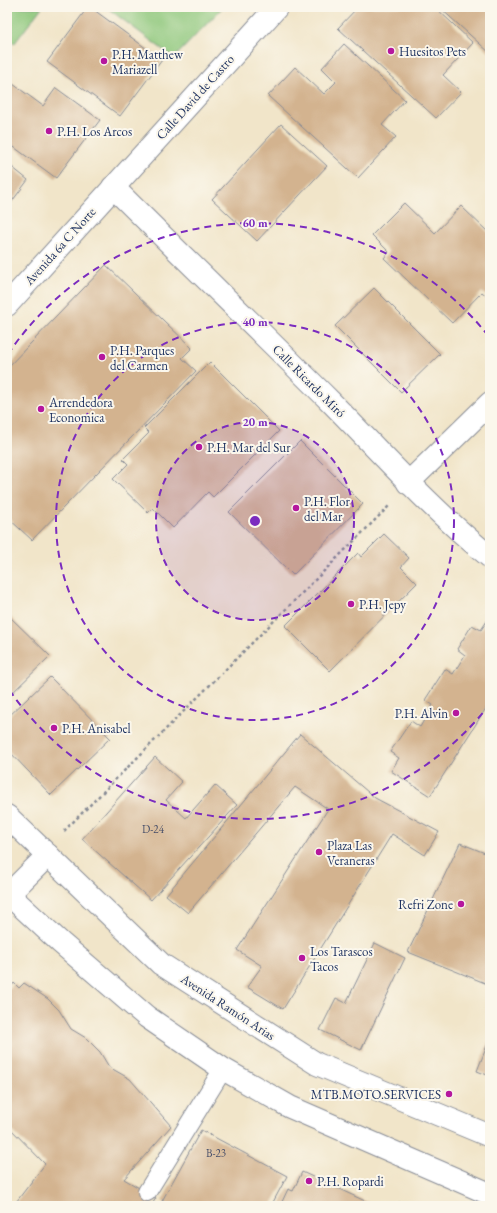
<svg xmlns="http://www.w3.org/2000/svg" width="497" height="1213" font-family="'EB Garamond',serif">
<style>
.green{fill:#8ec77b;stroke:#547b6c}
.building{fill:#d3b38f}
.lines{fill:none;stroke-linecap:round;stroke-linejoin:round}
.lane-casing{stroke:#868a94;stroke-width:20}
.street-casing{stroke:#868a94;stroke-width:24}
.secondary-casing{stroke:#868a94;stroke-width:24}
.path{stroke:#868a94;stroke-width:2.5;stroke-dasharray:3 3;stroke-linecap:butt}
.lane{stroke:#fff;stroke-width:18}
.street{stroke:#fff;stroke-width:22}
.secondary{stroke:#fff;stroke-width:22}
.ring{fill:none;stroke:#7b2cbf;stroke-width:2;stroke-dasharray:7 5}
.poi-dot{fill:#b5179e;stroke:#fbf7ec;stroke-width:1.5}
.labels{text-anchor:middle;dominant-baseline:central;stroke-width:4;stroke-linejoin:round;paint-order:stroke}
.number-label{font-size:11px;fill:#49506a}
.poi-label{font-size:13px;fill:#1b2f5e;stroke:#fbf7ec;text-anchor:start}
.street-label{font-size:13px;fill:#1b2f5e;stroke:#fbf7ec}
.centre{fill:#7b2cbf;stroke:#fbf7ec;stroke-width:2}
.ring-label{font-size:12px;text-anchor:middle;font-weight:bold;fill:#7b2cbf;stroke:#fbf7ec;stroke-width:4;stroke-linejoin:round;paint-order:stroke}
</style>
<rect width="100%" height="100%" fill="#fbf7ec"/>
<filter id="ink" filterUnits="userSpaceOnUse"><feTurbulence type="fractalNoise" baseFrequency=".025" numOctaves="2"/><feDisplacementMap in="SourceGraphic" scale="8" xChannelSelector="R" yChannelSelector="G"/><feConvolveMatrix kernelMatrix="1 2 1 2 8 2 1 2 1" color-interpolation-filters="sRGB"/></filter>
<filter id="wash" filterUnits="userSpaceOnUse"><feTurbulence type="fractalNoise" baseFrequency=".012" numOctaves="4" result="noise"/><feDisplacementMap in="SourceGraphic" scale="16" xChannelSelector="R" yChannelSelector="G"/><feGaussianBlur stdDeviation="0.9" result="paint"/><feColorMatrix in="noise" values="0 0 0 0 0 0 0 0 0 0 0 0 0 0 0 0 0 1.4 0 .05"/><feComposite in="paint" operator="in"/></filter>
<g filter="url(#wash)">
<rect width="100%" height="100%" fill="#f1e5c9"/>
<g class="green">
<path d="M7,7H42L14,44L7,38Z"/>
<path d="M106,7H223L174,58Z"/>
</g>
<g id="blocks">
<g class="building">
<path d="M88,7H90L162,60L120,116L47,62Z"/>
<path d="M358,7H435L473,43L443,75L461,92L436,118L338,28Z"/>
<path d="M439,7H490V53Z"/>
<path d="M344,44L405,100L382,125L396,137L358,178L268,96L295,67L324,94L336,82L322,68Z"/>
<path d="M13,84L43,106L56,88L100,120L56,178L7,142V92Z"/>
<path d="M281,124L327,166L257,241L212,199Z"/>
<path d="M7,163L28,180L7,208Z"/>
<path d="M404,203L435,233L461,206L490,234V299L482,292L452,323L384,258L389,252L372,235Z"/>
<path d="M106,265L192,348L182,358L196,371L32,540L7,517V368Z"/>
<path d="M374,288L440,354L401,392L335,326Z"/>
<path d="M210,362L279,431L213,497L208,492L173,528L153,508L148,513L113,479L128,464L123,459L149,433L144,428Z"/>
<path d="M300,441L363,504L293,575L229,512Z"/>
<path d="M384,534L409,558L401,567L417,583L330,671L285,626L358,553L361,557Z"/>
<path d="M7,614L50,656L7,698Z"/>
<path d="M489,618L490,702L430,796L391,771L399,758L390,752L411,721L420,727L433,705L425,700L445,669L453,674L465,655L457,649L472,625L481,630Z"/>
<path d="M50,677L110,738L51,795L7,749V718Z"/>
<path d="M300,734L375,798L439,832L425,855L392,834L283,1009L247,987L262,966L237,950L328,809L295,787L188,913L166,895Z"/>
<path d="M155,757L182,782L166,800L186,818L215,785L237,805L151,900L82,839Z"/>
<path d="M460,843L490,855V985L408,952Z"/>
<path d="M375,943L405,958L361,1050L320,1030L336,998L346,1003Z"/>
<path d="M14,983L19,988L24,983L48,999L59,1010L71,1029L86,1038L100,1052L109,1067L130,1079L171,1126L124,1179L156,1198L151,1206H13L45,1164L7,1125V987L9,989Z"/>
<path d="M490,1038V1076L477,1071Z"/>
<path d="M201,1130L287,1176L271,1206H171L162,1201Z"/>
<path d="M302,1172L376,1206H280L288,1189L293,1191Z"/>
<path d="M399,1202L408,1206H398Z"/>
</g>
</g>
</g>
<g filter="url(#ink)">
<use href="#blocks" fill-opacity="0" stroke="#868a94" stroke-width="1"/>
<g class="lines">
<g class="lane-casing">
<path id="lane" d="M147,1192L223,1069"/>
</g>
<g class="street-casing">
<g id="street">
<path d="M113,187C185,259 258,329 330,401C382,454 432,510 490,557"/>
<path d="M7,305L277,7"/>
<path d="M408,483L490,403"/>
<path d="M7,896L48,855"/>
</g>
</g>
<g class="secondary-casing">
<g id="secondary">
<path d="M7,816L161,964L317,1064L490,1136"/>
<path d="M7,893L61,943L147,1017L223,1069L290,1107L490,1194"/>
</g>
</g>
<path class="path" d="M64,831L390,505"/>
<use href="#lane" class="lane"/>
<use href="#street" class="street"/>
<use href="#secondary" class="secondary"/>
</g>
</g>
<circle cx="255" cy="521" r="99" fill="#7b2cbf" fill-opacity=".12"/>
<g class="ring">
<circle cx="255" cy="521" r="99"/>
<circle cx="255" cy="521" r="199"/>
<path d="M490 704A298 298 0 0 1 8 688M8 354A298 298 0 0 1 490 338"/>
</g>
<g class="poi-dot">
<circle cx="391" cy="51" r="4"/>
<circle cx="104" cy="61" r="4"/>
<circle cx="49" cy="131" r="4"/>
<circle cx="102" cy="357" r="4"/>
<circle cx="41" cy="409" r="4"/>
<circle cx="199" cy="447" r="4"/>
<circle cx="296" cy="508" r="4"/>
<circle cx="351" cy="604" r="4"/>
<circle cx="456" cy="713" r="4"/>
<circle cx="54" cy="728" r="4"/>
<circle cx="319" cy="852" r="4"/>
<circle cx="461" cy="904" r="4"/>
<circle cx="302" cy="958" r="4"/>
<circle cx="449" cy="1094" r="4"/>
<circle cx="309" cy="1181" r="4"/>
</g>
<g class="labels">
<g class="number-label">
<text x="153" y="829">D-24</text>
<text x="216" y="1153">B-23</text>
</g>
<g class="poi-label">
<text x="399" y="51">Huesitos Pets</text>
<text x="112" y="54">P.H. Matthew<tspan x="112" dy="15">Mariazell</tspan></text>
<text x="57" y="131">P.H. Los Arcos</text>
<text x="110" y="350">P.H. Parques<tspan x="110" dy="15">del Carmen</tspan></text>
<text x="49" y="402">Arrendedora<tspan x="49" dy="15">Economica</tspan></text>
<text x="207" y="447">P.H. Mar del Sur</text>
<text x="304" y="501">P.H. Flor<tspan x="304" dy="15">del Mar</tspan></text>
<text x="359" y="604">P.H. Jepy</text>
<text x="448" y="713" text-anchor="end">P.H. Alvin</text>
<text x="62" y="728">P.H. Anisabel</text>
<text x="327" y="845">Plaza Las<tspan x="327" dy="15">Veraneras</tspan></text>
<text x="453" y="904" text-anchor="end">Refri Zone</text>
<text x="310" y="951">Los Tarascos<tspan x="310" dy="15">Tacos</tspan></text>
<text x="441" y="1094" text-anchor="end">MTB.MOTO.SERVICES</text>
<text x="317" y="1181">P.H. Ropardi</text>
</g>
<g class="street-label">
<text transform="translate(195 97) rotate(-48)">Calle David de Castro</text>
<text transform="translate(60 246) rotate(-48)">Avenida 6a C Norte</text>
<text transform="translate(309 381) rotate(45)">Calle Ricardo Miró</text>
<text transform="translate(228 1007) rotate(33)">Avenida Ramón Arias</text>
</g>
</g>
<circle cx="255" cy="521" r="6" class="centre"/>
<g class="ring-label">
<text x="255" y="227">60 m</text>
<text x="255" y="326">40 m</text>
<text x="255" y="426">20 m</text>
</g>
<rect width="497" height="1213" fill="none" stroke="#fbf7ec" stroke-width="24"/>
</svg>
